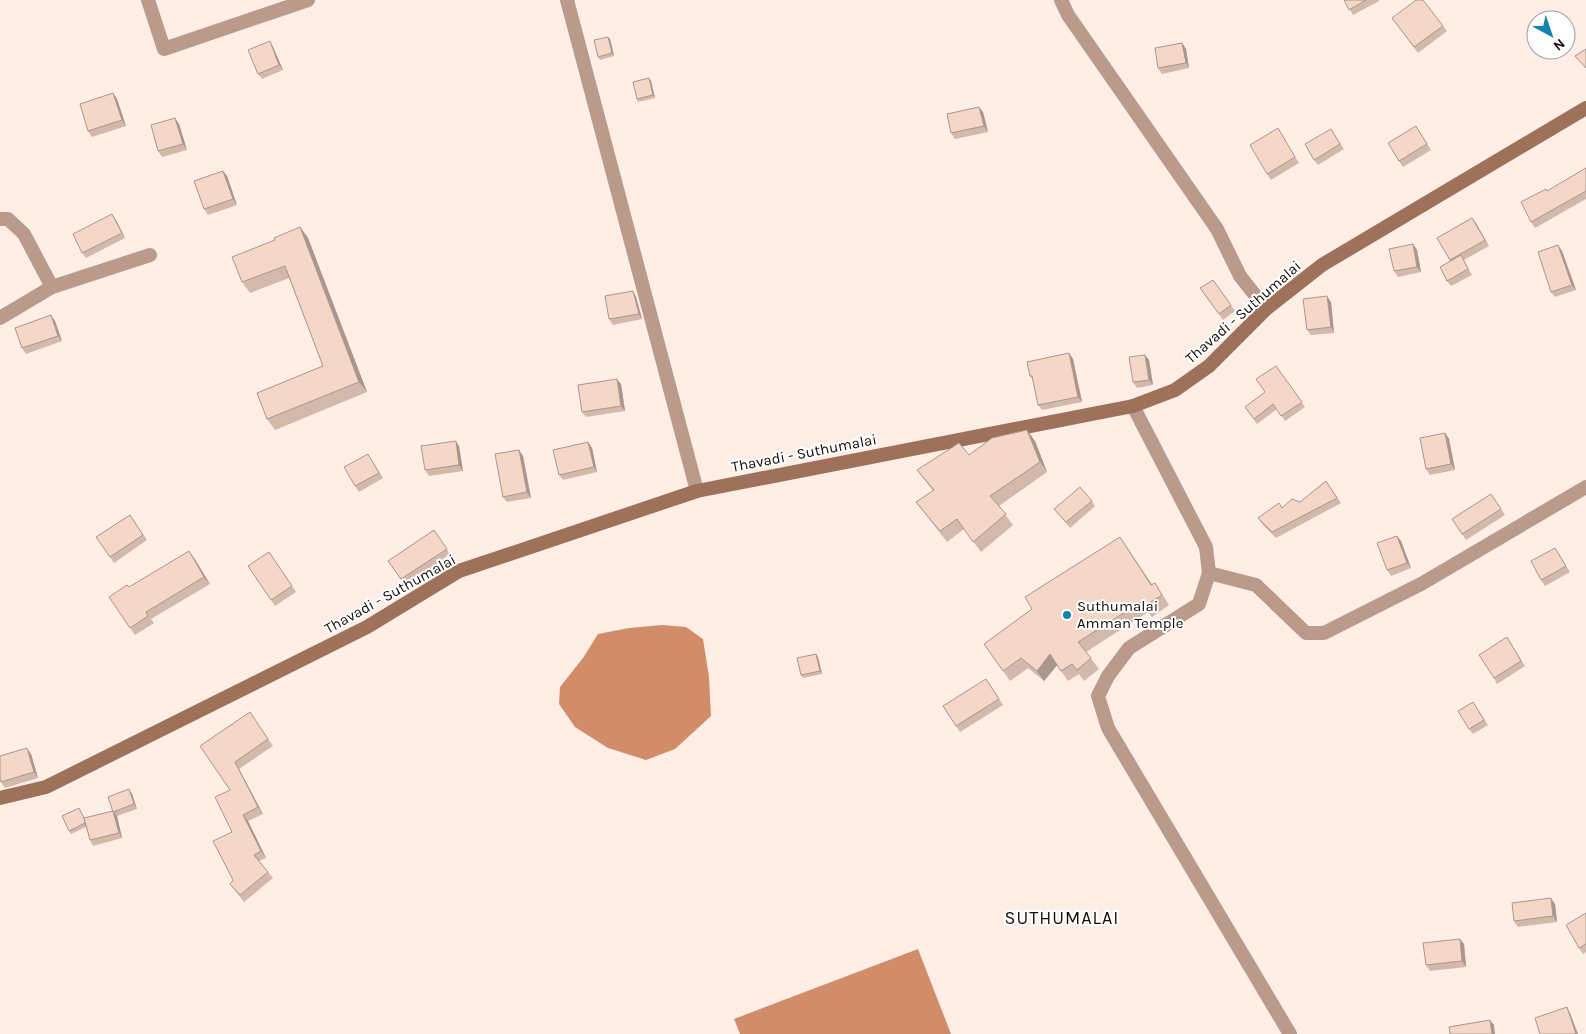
<svg xmlns="http://www.w3.org/2000/svg" width="1586" height="1034" font-family="Karla,sans-serif">
<style>
.water{fill:#d18d6a}
.lines{fill:none;stroke-linecap:round;stroke-linejoin:round}
.minor{stroke:#ba9b8b;stroke-width:14}
.secondary{stroke:#9d715a;stroke-width:14}
.wall{fill:#d2b9ac}
.shaded-wall{fill:#ab968c}
.building{fill:#f4d7c8;stroke:#ab968c}
.poi-dot{fill:#1283aa;stroke:#fff;stroke-width:2}
.labels{text-anchor:middle;dominant-baseline:central;stroke-width:4;stroke-linejoin:round;paint-order:stroke}
.street-label{font-size:15px;fill:#140d0a;stroke:#fff}
.poi-label{font-size:15px;fill:#140d0a;stroke:#fff;text-anchor:start}
.quarter-label{font-size:18px;letter-spacing:1px;fill:#140d0a;stroke:#fff}
</style>
<rect width="100%" height="100%" fill="#feeee6"/>
<g class="water">
<path d="M662,625L686,627L703,639L709,677L711,716L675,749L646,760L608,748L575,727L559,704L560,687L583,658L598,634L629,628Z"/>
<path d="M918,949L951,1034H740L734,1019Z"/>
</g>
<g class="lines">
<g class="minor">
<path d="M148,0L164,49L308,0"/>
<path d="M567,0L697,491"/>
<path d="M1061,0L1068,15L1217,229L1240,276L1266,309"/>
<path d="M0,219H8L24,234L52,287"/>
<path d="M0,318L52,287L150,255"/>
<path d="M1133,406L1206,547L1209,573L1199,604L1129,648L1108,676L1098,696L1108,728L1290,1034"/>
<path d="M1209,573L1256,585L1306,633H1324L1421,584L1586,487"/>
</g>
<path class="secondary" d="M0,798L46,787L367,627L459,571L697,491L1133,406L1175,390L1209,366L1266,309L1322,265L1586,108"/>
</g>
<g class="wall">
<path d="M1344,0H1379V1L1353,15Z"/>
<path d="M1392,18L1443,26L1447,31L1418,53Z"/>
<path d="M608,37L610,39L614,56L600,60L598,57Z"/>
<path d="M270,41L273,47L283,70L262,79L258,74Z"/>
<path d="M1182,43L1186,49L1189,68L1162,74L1158,68Z"/>
<path d="M649,78L651,81L655,98L638,102L637,99Z"/>
<path d="M113,93L117,99L126,126L92,137L88,131Z"/>
<path d="M983,112L988,132L955,139L951,133Z"/>
<path d="M175,118L179,124L187,150L162,157L158,151Z"/>
<path d="M1416,126L1431,150L1403,167L1399,161Z"/>
<path d="M1278,128L1299,163L1271,180L1267,174Z"/>
<path d="M1331,129L1344,149L1318,165L1314,160Z"/>
<path d="M1586,168V199L1535,228L1531,222L1547,191Z"/>
<path d="M223,171L227,176L237,205L208,215L204,209Z"/>
<path d="M1472,218L1489,246L1464,260L1472,275L1451,286L1447,281L1450,261L1437,238Z"/>
<path d="M116,220L125,238L86,258L82,253Z"/>
<path d="M300,227L308,238L367,392L275,430L267,419L323,366L289,278L250,293L242,282L275,240Z"/>
<path d="M1413,244L1417,250L1421,272L1398,277L1394,271Z"/>
<path d="M1562,251L1576,290L1555,297L1551,292Z"/>
<path d="M1213,280L1235,311L1223,320L1200,288Z"/>
<path d="M633,291L636,297L642,319L613,325L609,319Z"/>
<path d="M1331,302L1334,333L1311,335L1307,330Z"/>
<path d="M55,321L62,341L26,354L22,348Z"/>
<path d="M1145,355L1149,360L1153,385L1137,388L1133,382Z"/>
<path d="M1073,359L1082,402L1042,410L1038,405L1033,380L1030,376Z"/>
<path d="M1276,366L1305,407L1285,421L1277,409L1257,424L1245,407L1265,392Z"/>
<path d="M621,384L625,411L586,417L582,412Z"/>
<path d="M1445,433L1449,439L1455,470L1430,475L1426,469Z"/>
<path d="M1035,441L1047,472L999,506L1013,525L981,552L964,529L947,542L916,502L933,491L917,470L969,455Z"/>
<path d="M588,442L592,448L597,472L563,480L559,475Z"/>
<path d="M459,446L463,471L429,476L425,470Z"/>
<path d="M519,450L523,456L531,498L507,502L503,497Z"/>
<path d="M368,454L383,478L359,492L355,486Z"/>
<path d="M1326,481L1341,503L1276,538L1262,524L1258,518L1282,508L1300,502Z"/>
<path d="M1491,494L1505,515L1466,540L1452,519Z"/>
<path d="M1092,501L1095,506L1070,528L1054,509Z"/>
<path d="M130,515L147,540L114,563L96,537Z"/>
<path d="M434,530L450,554L405,585L388,561Z"/>
<path d="M1397,536L1401,541L1411,568L1391,576L1387,570Z"/>
<path d="M1120,537L1152,584L1155,583L1169,605L1152,617L1148,612L1086,652L1099,669L1084,681L1079,674L1068,681L1057,665L1044,681L1028,668L1010,681L984,644L1032,609Z"/>
<path d="M1555,548L1570,572L1545,586L1541,580Z"/>
<path d="M269,552L296,592L275,606L248,566Z"/>
<path d="M194,558L210,584L151,619L154,623L135,635L109,597L129,587Z"/>
<path d="M1507,637L1525,666L1497,684L1494,678Z"/>
<path d="M816,654L818,657L822,674L803,678L801,675Z"/>
<path d="M990,685L1003,705L960,732L956,726Z"/>
<path d="M1473,702L1488,725L1473,734L1469,729Z"/>
<path d="M250,712L273,746L239,769L263,814L248,821L266,858L259,861L273,878L244,902L230,884L233,880L232,832L230,790L200,746Z"/>
<path d="M31,754L38,778L5,788L1,782Z"/>
<path d="M132,794L137,809L117,816L122,838L93,846L90,840L86,827L71,834L69,831L79,808L84,818L113,811Z"/>
<path d="M1555,904L1557,922L1518,927L1514,921Z"/>
<path d="M1586,913V952L1583,954L1579,948Z"/>
<path d="M1460,939L1464,944L1466,967L1430,971L1426,965Z"/>
</g>
<g class="shaded-wall">
<path d="M608,37L610,39L614,56L612,53Z"/>
<path d="M270,41L273,47L283,70L279,65Z"/>
<path d="M1182,43L1186,49L1189,68L1186,63Z"/>
<path d="M649,78L651,81L655,98L653,95Z"/>
<path d="M113,93L117,99L126,126L122,120Z"/>
<path d="M979,107L983,112L988,132L984,126Z"/>
<path d="M175,118L179,124L187,150L183,144Z"/>
<path d="M223,171L227,176L237,205L233,199Z"/>
<path d="M112,214L116,220L125,238L122,233Z"/>
<path d="M1472,218L1476,223L1489,246L1485,240Z"/>
<path d="M300,227L308,238L367,392L359,382Z"/>
<path d="M1413,244L1417,250L1421,272L1417,267Z"/>
<path d="M1558,245L1562,251L1576,290L1572,285Z"/>
<path d="M633,291L636,297L642,319L639,314Z"/>
<path d="M1327,296L1331,302L1334,333L1331,327Z"/>
<path d="M51,315L55,321L62,341L58,336Z"/>
<path d="M1069,353L1073,359L1082,402L1078,397Z"/>
<path d="M1145,355L1149,360L1153,385L1149,380Z"/>
<path d="M617,379L621,384L625,411L621,406Z"/>
<path d="M1027,430L1035,441L1047,472L1040,462Z"/>
<path d="M1445,433L1449,439L1455,470L1451,464Z"/>
<path d="M456,441L459,446L463,471L459,465Z"/>
<path d="M588,442L592,448L597,472L594,467Z"/>
<path d="M519,450L523,456L531,498L527,492Z"/>
<path d="M1397,536L1401,541L1411,568L1407,563Z"/>
<path d="M189,551L194,558L210,584L204,577Z"/>
<path d="M816,654L818,657L822,674L820,671Z"/>
<path d="M1050,654L1058,664L1044,681L1037,671Z"/>
<path d="M27,748L31,754L38,778L34,772Z"/>
<path d="M235,762L239,769L263,814L258,807Z"/>
<path d="M129,789L132,794L137,809L134,804Z"/>
<path d="M113,811L117,816L122,838L119,833Z"/>
<path d="M243,815L248,821L266,858L261,851Z"/>
<path d="M1551,898L1555,904L1557,922L1553,916Z"/>
<path d="M1460,939L1464,944L1466,967L1462,961Z"/>
<path d="M1567,1007L1570,1013L1578,1034H1576Z"/>
<path d="M1490,1020L1494,1025L1495,1034H1492Z"/>
</g>
<g class="building">
<path d="M1344,0H1366L1349,10Z"/>
<path d="M1416,0H1423L1443,26L1414,47L1392,18Z"/>
<path d="M608,37L612,53L598,57L594,40Z"/>
<path d="M270,41L279,65L258,74L248,50Z"/>
<path d="M1182,43L1186,63L1158,68L1155,48Z"/>
<path d="M1586,49V68L1575,56Z"/>
<path d="M649,78L653,95L637,99L633,82Z"/>
<path d="M113,93L122,120L88,131L80,104Z"/>
<path d="M979,107L984,126L951,133L947,114Z"/>
<path d="M175,118L183,144L158,151L151,125Z"/>
<path d="M1416,126L1427,144L1399,161L1388,143Z"/>
<path d="M1278,128L1295,157L1267,174L1250,145Z"/>
<path d="M1331,129L1340,144L1314,160L1305,144Z"/>
<path d="M1586,168V191L1531,222L1521,202L1546,189L1547,191Z"/>
<path d="M223,171L233,199L204,209L194,181Z"/>
<path d="M112,214L122,233L82,253L73,234Z"/>
<path d="M1472,218L1485,240L1450,260L1437,238Z"/>
<path d="M300,227L359,382L267,419L257,393L323,366L285,266L242,282L232,257L275,240L274,238Z"/>
<path d="M1413,244L1417,267L1394,271L1389,249Z"/>
<path d="M1558,245L1572,285L1551,292L1538,252Z"/>
<path d="M1461,255L1468,269L1447,281L1440,267Z"/>
<path d="M1213,280L1231,305L1219,314L1200,288Z"/>
<path d="M633,291L639,314L609,319L605,296Z"/>
<path d="M1327,296L1331,327L1307,330L1303,299Z"/>
<path d="M51,315L58,336L22,348L15,328Z"/>
<path d="M1069,353L1078,397L1038,405L1032,376H1030L1027,362Z"/>
<path d="M1145,355L1149,380L1133,382L1129,357Z"/>
<path d="M1276,366L1302,402L1281,416L1273,404L1254,419L1245,407L1265,392L1256,379Z"/>
<path d="M617,379L621,406L582,412L578,385Z"/>
<path d="M1027,430L1040,462L990,496L1006,514L973,542L957,519L940,531L916,502L934,490L917,470L959,443L969,455L992,438Z"/>
<path d="M1445,433L1451,464L1426,469L1420,438Z"/>
<path d="M456,441L459,465L425,470L421,446Z"/>
<path d="M588,442L594,467L559,475L553,450Z"/>
<path d="M519,450L527,492L503,497L495,454Z"/>
<path d="M368,454L379,473L355,486L344,467Z"/>
<path d="M1326,481L1337,498L1272,532L1258,518L1279,503L1282,508L1292,499L1300,502Z"/>
<path d="M1080,487L1092,501L1066,522L1054,509Z"/>
<path d="M1491,494L1501,509L1462,534L1452,519Z"/>
<path d="M130,515L143,535L110,557L96,537Z"/>
<path d="M434,530L447,549L401,579L388,561Z"/>
<path d="M1397,536L1407,563L1387,570L1377,543Z"/>
<path d="M1120,537L1151,585L1155,583L1162,595L1144,606L1141,602L1078,642L1091,658L1077,670L1072,664L1061,671L1050,654L1037,671L1021,658L1003,671L984,644L1032,609L1025,597Z"/>
<path d="M1555,548L1566,566L1541,580L1531,561Z"/>
<path d="M189,551L204,577L146,612L148,616L130,628L109,597L127,585L129,587Z"/>
<path d="M269,552L292,586L271,600L248,566Z"/>
<path d="M1507,637L1521,661L1494,678L1479,655Z"/>
<path d="M816,654L820,671L801,675L797,658Z"/>
<path d="M986,679L999,699L956,726L943,706Z"/>
<path d="M1473,702L1484,720L1469,729L1458,711Z"/>
<path d="M250,712L268,739L235,762L258,807L243,815L261,851L254,855L268,872L240,895L230,884L233,880L213,841L232,832L215,797L230,790L200,746Z"/>
<path d="M27,748L34,772L1,782L0,778V756Z"/>
<path d="M129,789L134,804L113,812L108,797Z"/>
<path d="M79,808L84,818L85,823L69,831L62,816Z"/>
<path d="M113,811L119,833L90,840L84,818Z"/>
<path d="M1551,898L1553,916L1514,921L1512,903Z"/>
<path d="M1586,913V944L1579,948L1566,925Z"/>
<path d="M1460,939L1462,961L1426,965L1423,943Z"/>
<path d="M1567,1007L1576,1034H1540L1535,1018Z"/>
<path d="M1490,1020L1492,1034H1450L1449,1027Z"/>
</g>
<circle class="poi-dot" cx="1067" cy="615" r="5"/>
<g class="labels">
<g class="street-label">
<text transform="translate(1243 312) rotate(-41)">Thavadi - Suthumalai</text>
<text transform="translate(804 453) rotate(-11)">Thavadi - Suthumalai</text>
<text transform="translate(390 594) rotate(-29)">Thavadi - Suthumalai</text>
</g>
<g class="poi-label">
<text x="1077" y="606">Suthumalai<tspan x="1077" dy="17">Amman Temple</tspan></text>
</g>
<g class="quarter-label">
<text x="1062" y="918">SUTHUMALAI</text>
</g>
</g>
<g transform="translate(1551 35) rotate(140)"><circle r="24" fill="#ffffff" stroke="#a19e9d"/>
<path d="M0-4L9 19L0 12L-9 19Z" fill="#1283aa"/>
<text y="-8" font-size="14" font-weight="bold" text-anchor="middle" fill="#140d0a">N</text>
</g>
</svg>
